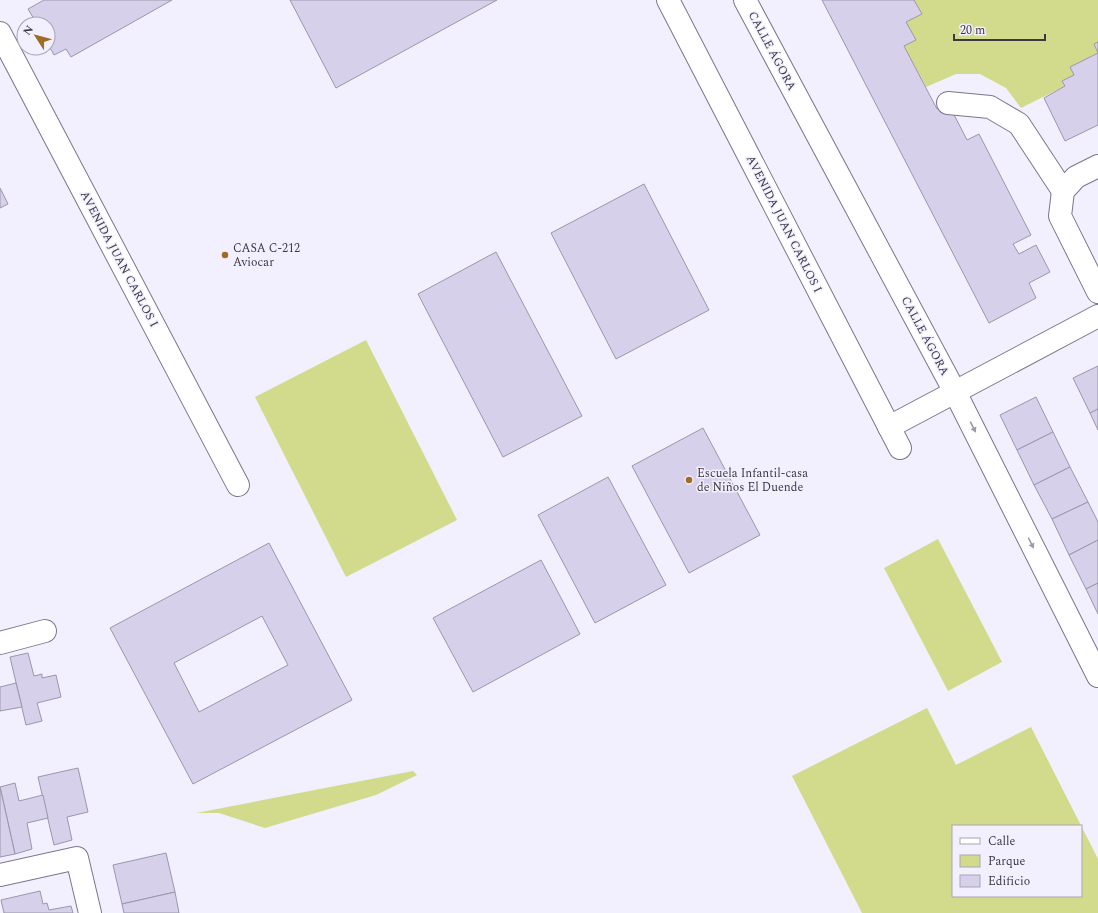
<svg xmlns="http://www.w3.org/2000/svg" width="1098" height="913" font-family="Spectral,serif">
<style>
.green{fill:#d2db8b;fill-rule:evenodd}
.building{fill:#d6d0ea;stroke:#9b95ad;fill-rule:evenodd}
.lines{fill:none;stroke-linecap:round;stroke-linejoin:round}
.minor-casing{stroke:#7c768d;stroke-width:24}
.minor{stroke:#fff;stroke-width:22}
.oneway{fill:#9d9ca0}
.poi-dot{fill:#a06c24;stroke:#f2effe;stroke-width:1.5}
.labels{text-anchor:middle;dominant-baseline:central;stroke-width:3;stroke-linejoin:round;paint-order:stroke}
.street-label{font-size:12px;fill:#3b3842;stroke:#f2effe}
.poi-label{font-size:12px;fill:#3b3842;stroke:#f2effe;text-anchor:start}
</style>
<rect width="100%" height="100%" fill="#f2effe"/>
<g class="green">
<path d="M914,0H1098V42L1094,45L1098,53L1070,67L1074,75L1062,81L1065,86L1021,108L1006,88L980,74H956L926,87L904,46L915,40L906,22L922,14Z"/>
<path d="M366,340L457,520L346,577L255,397Z"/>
<path d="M938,539L1002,662L948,691L884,568Z"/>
<path d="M927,708L956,765L1031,727L1098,859V913H862L792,776ZM953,826H1081V896H953Z"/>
<path d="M413,771L417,775L376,795L265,828L219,813H196Z"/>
</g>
<g class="building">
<path d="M44,0H172L71,57L66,49L54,55L48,44V24H37L28,9Z"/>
<path d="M290,0H497L336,88Z"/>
<path d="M822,0H914L922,14L906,22L916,40L904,46L937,109L948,103L967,140L979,134L1031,235L1013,244L1019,254L1036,245L1050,272L1029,283L1036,298L989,323Z"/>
<path d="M1098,42V125L1065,141L1044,98L1065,86L1062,81L1074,75L1070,67L1098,53L1094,44Z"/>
<path d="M644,184L709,310L616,359L551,233Z"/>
<path d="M0,188L8,204L0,208Z"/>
<path d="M496,252L582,416L503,457L418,294Z"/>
<path d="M1098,366V409L1090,413L1073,378Z"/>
<path d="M1036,397L1053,432L1017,450L1000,415Z"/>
<path d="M1098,409V430L1090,413Z"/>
<path d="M703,428L760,535L689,573L632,466Z"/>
<path d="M1053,432L1070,467L1034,485L1017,450Z"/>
<path d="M1070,467L1088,502L1052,519L1034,485Z"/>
<path d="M608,477L666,585L595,623L538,515Z"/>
<path d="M1088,502L1098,522V540L1069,555L1052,519Z"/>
<path d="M1098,540V583L1086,589L1069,555Z"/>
<path d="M269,543L352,700L193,784L110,628ZM262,616L288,665L199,712L174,663Z"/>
<path d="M541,560L580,634L473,692L433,618Z"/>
<path d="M1098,583V614L1086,589Z"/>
<path d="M28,653L34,676L42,674V678L56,675L61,697L37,703L42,721L26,725L10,657Z"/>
<path d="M16,683L22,707L0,711V687Z"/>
<path d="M78,768L88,812L67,817L72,840L54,845L38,777Z"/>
<path d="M15,783L19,801L43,795L48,818L27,823L32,849L15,854L0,787Z"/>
<path d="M0,787L15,854L0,857Z"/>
<path d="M166,853L175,892L122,904L113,865Z"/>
<path d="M40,891L43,904L47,903L49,910L71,906L73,913H4L1,900Z"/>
<path d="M175,892L179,913H124L122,904Z"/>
</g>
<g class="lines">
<g class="minor-casing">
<g id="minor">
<path d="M668,0L900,448"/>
<path d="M745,0L955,392L1098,676"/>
<path d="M0,33L238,485"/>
<path d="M948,103L990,107L1019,124L1063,191"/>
<path d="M1098,166L1076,177L1063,191L1060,216L1098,292"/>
<path d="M889,427L1098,316"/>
<path d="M0,643L45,631"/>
<path d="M0,875L77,858L90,913"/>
</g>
</g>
<use href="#minor" class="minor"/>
</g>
<defs><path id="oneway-solid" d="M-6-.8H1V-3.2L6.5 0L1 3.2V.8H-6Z"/></defs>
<g class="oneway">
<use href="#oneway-solid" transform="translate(973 427) rotate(63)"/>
<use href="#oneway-solid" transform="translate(1031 543) rotate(63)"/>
</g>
<g class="poi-dot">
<circle cx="225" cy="255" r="4"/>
<circle cx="689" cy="480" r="4"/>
</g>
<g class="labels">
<g class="street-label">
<text transform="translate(772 51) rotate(62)">CALLE ÁGORA</text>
<text transform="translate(784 224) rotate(63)">AVENIDA JUAN CARLOS I</text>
<text transform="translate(119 259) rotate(62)">AVENIDA JUAN CARLOS I</text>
<text transform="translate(925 336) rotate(62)">CALLE ÁGORA</text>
</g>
<g class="poi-label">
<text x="233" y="248">CASA C-212<tspan x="233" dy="14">Aviocar</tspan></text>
<text x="697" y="473">Escuela Infantil-casa<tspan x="697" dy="14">de Niños El Duende</tspan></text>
</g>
</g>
<rect x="952" y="825" width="130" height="72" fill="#f2effe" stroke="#a9a6b3"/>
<rect x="960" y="838" width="20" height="6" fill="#ffffff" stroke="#a9a6b3"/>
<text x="988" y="845" font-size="12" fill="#3b3842">Calle</text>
<rect x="960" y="855" width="20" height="12" fill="#d2db8b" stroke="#a9a6b3"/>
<text x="988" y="865" font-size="12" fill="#3b3842">Parque</text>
<rect x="960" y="875" width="20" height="12" fill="#d6d0ea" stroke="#a9a6b3"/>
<text x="988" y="885" font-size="12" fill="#3b3842">Edificio</text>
<g transform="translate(36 36) rotate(306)"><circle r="19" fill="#f2effe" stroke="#a9a6b3"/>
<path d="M0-3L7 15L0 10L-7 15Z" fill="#a06c24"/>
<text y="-6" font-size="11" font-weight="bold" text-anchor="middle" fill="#3b3842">N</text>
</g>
<path d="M954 34v6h91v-6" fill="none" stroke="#3b3842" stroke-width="2"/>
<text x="960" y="34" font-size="12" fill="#3b3842" stroke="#f2effe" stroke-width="3" paint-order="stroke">20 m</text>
</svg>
